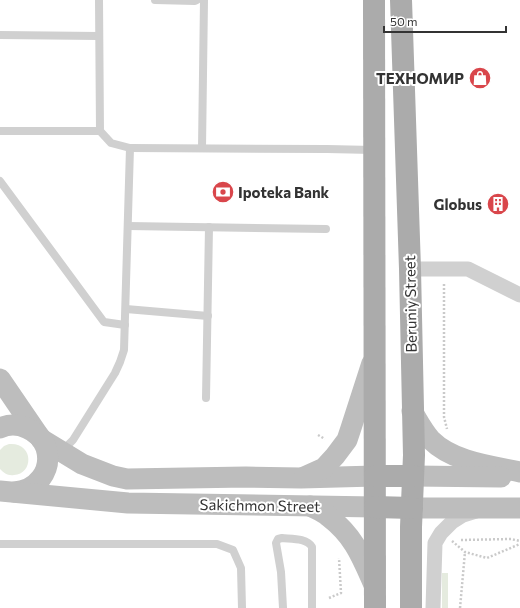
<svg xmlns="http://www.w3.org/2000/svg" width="520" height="608" font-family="Commissioner,sans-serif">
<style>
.green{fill:#e5ebdf}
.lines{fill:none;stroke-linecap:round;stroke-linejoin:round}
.path{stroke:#cacaca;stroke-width:2.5;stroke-dasharray:2 2;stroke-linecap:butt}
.lane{stroke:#d0d0d0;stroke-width:8}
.street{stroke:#d0d0d0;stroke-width:15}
.secondary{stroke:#bdbdbd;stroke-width:21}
.primary{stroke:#ababab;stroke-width:22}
.labels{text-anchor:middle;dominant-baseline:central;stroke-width:4;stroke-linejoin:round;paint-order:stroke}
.poi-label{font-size:15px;font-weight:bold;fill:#333;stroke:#fff;text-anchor:end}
.street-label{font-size:15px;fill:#333;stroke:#fff}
</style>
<rect width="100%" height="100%" fill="#fff"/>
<g class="green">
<path d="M9,444C34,442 34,474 14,475C8,476 4,473 0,469V450L4,446Z"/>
<rect x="442" y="573" width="6" height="35"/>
</g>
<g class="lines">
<g class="path">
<path d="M444,284V417L447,429"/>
<path d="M318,435L325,439"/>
<path d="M461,540L511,539L520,541"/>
<path d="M452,541L465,552L487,558L520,544"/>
<path d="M329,598L341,593L339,558"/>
<path d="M460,608L465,552"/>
</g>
<g class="lane">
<path d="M155,0L195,1L197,0"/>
<path d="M0,35L99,36"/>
<path d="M0,131H100"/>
<path d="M130,148L327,149L373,150"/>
<path d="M202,148L204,0"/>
<path d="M0,181L104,322L125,325"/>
<path d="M128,226L326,229"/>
<path d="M126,309L208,316"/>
<path d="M206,398L209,227"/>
<path d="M62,451L73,440L115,373L120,362L124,350L130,148L111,143L100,131L99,0"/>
<path d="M0,544H217L233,550L241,568L242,608"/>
<path d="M283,608L281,572L276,543L278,539L282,538C292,539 307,538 312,547V608"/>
</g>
<g class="street">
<path d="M410,269H468L520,295"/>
<path d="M433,608L435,543L441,533L452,522L463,515L476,511"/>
</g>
<g class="secondary">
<path d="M0,379L41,439L82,464L113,476L127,479L246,477L301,478L375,476"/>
<path d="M412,411C418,421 423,431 431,440C453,462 491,466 520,472"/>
<path d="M0,428C17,420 40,430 46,448C53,471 36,491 14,492"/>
<path d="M413,476L501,477"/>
<path d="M304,477L324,468L335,456L347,440L351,428L372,363"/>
<path d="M0,491L128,503L375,507"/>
<path d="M310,506C316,509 324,512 329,517C355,537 362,558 375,587"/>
<path d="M412,508H520"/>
</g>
<g class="primary">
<path d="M374,0L375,608"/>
<path d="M401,0L410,269L414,455L411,527V608"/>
<path d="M375,476H413"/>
<path d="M375,507L412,508"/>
</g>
</g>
<defs>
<g id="shop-disc" transform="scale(1.15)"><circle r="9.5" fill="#d9464b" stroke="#fff"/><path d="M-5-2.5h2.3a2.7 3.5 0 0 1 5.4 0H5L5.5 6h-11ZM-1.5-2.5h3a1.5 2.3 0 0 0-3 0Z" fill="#fff"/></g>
<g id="bank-disc" transform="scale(1.15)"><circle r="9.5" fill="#d9464b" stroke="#fff"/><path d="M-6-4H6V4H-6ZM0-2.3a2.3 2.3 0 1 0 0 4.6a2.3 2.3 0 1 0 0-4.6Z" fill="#fff"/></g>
<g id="building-disc" transform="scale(1.15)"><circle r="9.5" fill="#d9464b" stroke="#fff"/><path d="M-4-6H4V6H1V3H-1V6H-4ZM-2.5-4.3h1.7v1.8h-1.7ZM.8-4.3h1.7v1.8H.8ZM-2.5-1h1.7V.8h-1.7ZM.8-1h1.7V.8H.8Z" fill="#fff"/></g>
</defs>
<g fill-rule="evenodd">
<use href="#shop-disc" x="480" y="78"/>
<use href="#bank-disc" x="223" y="192"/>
<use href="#building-disc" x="498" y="204"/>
</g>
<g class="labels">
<g class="poi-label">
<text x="464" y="78">ТЕХНОМИР</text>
<text x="238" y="192" text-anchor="start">Ipoteka Bank</text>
<text x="482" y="204">Globus</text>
</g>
<g class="street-label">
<text transform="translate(410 304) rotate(-91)">Beruniy Street</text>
<text transform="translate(260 505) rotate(1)">Sakichmon Street</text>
</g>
</g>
<path d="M384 26v6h122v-6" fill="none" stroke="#333333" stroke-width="2"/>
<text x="390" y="26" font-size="12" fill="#333333" stroke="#ffffff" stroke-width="3" paint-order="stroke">50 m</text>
</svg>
